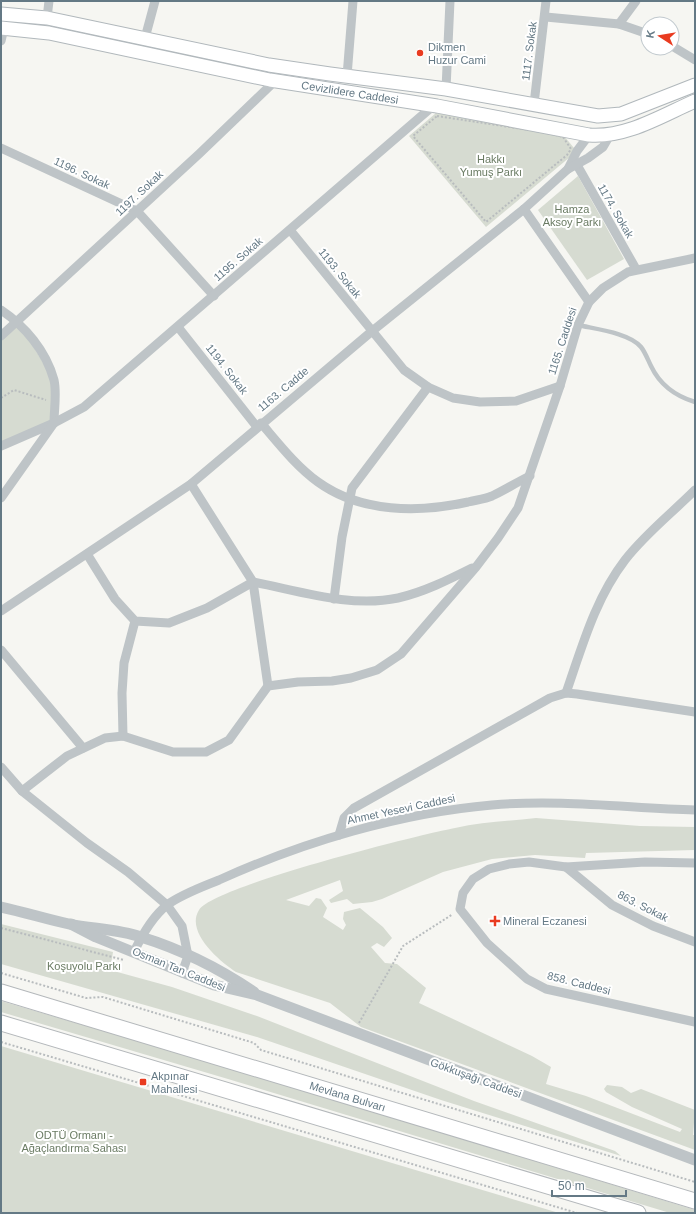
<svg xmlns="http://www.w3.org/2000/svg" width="696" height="1214" font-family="Helvetica,sans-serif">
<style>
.green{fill:#d6dbd1}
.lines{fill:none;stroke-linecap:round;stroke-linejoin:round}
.secondary-casing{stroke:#b1b8bc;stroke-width:15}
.trunk-casing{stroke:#b4b8bb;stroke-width:17}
.path{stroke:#b8bcbe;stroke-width:2;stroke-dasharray:2 2;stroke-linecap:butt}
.service{stroke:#bec4c7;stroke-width:4.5}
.minor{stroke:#bec4c7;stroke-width:9}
.tertiary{stroke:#bec4c7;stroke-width:11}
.secondary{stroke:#fff;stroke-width:13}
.trunk{stroke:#fff;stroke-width:15}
.poi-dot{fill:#e93b20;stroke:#fff;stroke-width:1.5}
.labels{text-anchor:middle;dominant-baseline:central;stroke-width:4;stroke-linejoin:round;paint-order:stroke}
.poi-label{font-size:11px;fill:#647985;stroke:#fff;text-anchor:start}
.street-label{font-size:11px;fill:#647985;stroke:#fff}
.park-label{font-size:11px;fill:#6a7b63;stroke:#fff}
</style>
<rect width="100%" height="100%" fill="#f6f6f2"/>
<g class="green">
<path d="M436,113L544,129L564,136L574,148L570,157L486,227L409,136Z"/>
<path d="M578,176L624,259L587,280L538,210Z"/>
<path d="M18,321L54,381V423L1,446V336Z"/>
<path d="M536,818L640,826L695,827V850L586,853L585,858L535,855L492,859L443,872L382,899L372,902L353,904L347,899L331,903L329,900L343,891L340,880L286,900L309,906L316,898L321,899L327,908L323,917L343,930L346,925L343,919L344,912L360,908L383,927L392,938L384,947L377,943L371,947L385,963L397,964L426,988L419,1003L532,1056L551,1067L546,1084L586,1096L680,1132L682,1129L632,1107L606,1092L604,1089L607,1085L622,1087L631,1093L641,1089L695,1110L693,1135H695V1150L361,1027L330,1003L236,972C220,962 185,932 199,910C214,886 418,835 455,828C481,822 509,821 536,818Z"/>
<path d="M1,924L113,952L110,970L172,987L257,1016L474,1101L615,1151L621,1156L441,1100L257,1037L1,964Z"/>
<path d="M1,1001L260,1077L695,1210V1213H670L228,1079L1,1012Z"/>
<path d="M1,1046L559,1213H1Z"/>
</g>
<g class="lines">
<g class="secondary-casing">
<g id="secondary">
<path d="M1,14L47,18L269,65L330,74L446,89L598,116L621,114L695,85"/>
<path id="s1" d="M1,28L49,33L270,80L437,106L589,135C626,138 661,116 695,101"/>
</g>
</g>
<g class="trunk-casing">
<g id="trunk">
<path id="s2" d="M1,992L695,1201"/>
<path d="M1,1023L638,1213"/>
</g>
</g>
<g class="path">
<path d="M437,116L543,132L563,137L571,149L567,155L486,222L413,136Z"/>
<path d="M1,398L14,390L46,400"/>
<path d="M1,928L124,960"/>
<path d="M1,973L86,998L103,997L254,1043L261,1050L695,1182"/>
<path d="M359,1023L403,946L453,914"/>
<path d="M1,1042L577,1213"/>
</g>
<path class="service" d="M578,325C595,329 630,333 641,347C645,352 648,360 651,366C660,385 675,396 695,402"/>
<g class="minor">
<path d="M546,17L619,24L648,34"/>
<path d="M47,18L49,1"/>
<path d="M619,24L636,1"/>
<path d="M145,38L155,1"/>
<path d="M1,41L4,28"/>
<path d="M672,46L695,60"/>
<path d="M347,76L353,1"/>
<path d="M446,89L450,1"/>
<path d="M534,104L546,1"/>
<path d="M1,148L137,211L214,296"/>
<path d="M577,165L636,269"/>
<path d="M568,169L577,151L589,135"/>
<path d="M524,209L589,302"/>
<path d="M290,230L404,370L428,387L453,398L480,402L516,401L560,386"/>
<path d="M1,310C25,326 46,351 54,380C57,393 54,410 54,423"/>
<path d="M178,327L257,427"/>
<path d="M1,336L199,154L275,81"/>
<path d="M261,423C279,444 296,466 318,482C361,513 419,513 468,502C476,500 485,499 492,496C505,490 517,482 530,476"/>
<path d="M1,446L54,423L84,407L433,106"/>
<path d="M191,484L253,582L268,686"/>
<path d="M1,498L54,423"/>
<path d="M87,554L115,599L135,621L169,623L207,608L253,582C300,591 350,608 398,598C424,592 448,580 472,568"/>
<path d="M334,599L342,537L352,488L428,387"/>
<path d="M1,611L191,484L371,332L524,209L568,169L588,158L603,147L610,135"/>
<path d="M1,650L83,748"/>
<path d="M566,693C582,647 595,599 625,560C645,534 672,513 695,490"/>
<path d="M123,736L122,693L124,663L135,621"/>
<path d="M1,767L22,791L87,843L128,872L167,905L182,926L188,956L182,973"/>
<path d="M22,791L67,756L105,738L123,736L173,752H206L229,740L268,686L298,682L332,681L351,678L377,670L401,654L476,567L498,538L518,508L560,386L578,325L589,302L603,288L628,272L695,258"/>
<path d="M339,835L344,818L354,808L550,698L566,693L577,694L695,712"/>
<path d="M695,863L645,862L566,867L529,862L509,864L489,869L473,879L463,893L460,909L487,943L527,979L546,989L695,1022"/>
<path d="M566,867L612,905L653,926L695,942"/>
<path d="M134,952C142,935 152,917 167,905C182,894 202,887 219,880C303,842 400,813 492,805C560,799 628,808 695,810"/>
</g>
<g class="tertiary">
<path d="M1,907C24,912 46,919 69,924C93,929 118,929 141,937C180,949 220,969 254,992"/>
<path d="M71,924L96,937L214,985L257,995L695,1160"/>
</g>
<use href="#secondary" class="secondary"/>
<use href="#trunk" class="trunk"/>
</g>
<g class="poi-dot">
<circle cx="420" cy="53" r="4"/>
<path d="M493 915h4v4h4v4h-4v4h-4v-4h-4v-4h4z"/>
<rect x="139" y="1078" width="8" height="8" rx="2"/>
</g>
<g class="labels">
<g class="poi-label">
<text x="428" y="47">Dikmen<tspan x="428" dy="13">Huzur Cami</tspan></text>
<text x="503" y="921">Mineral Eczanesi</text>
<text x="151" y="1076">Akpınar<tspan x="151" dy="13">Mahallesi</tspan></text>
</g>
<g class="street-label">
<text transform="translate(529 51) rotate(-83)">1117. Sokak</text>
<text stroke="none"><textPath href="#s1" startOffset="355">Cevizlidere Caddesi</textPath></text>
<text transform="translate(82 173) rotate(25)">1196. Sokak</text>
<text transform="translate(139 193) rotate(-43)">1197. Sokak</text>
<text transform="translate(616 211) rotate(60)">1174. Sokak</text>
<text transform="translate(238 259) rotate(-41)">1195. Sokak</text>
<text transform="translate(340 273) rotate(51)">1193. Sokak</text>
<text transform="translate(562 341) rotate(-72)">1165. Caddesi</text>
<text transform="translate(227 369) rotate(52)">1194. Sokak</text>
<text transform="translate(283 389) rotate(-40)">1163. Cadde</text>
<text transform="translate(401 809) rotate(-12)">Ahmet Yesevi Caddesi</text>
<text transform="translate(643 906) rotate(27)">863. Sokak</text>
<text transform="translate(179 969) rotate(22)">Osman Tan Caddesi</text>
<text transform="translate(579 983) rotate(14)">858. Caddesi</text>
<text transform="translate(476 1078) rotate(20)">Gökkuşağı Caddesi</text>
<text stroke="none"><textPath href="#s2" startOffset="362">Mevlana Bulvarı</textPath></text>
</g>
<g class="park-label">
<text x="491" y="159">Hakkı<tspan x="491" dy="13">Yumuş Parkı</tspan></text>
<text x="572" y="209">Hamza<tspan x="572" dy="13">Aksoy Parkı</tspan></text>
<text x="84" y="966">Koşuyolu Parkı</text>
<text x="74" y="1135">ODTÜ Ormanı -<tspan x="74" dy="13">Ağaçlandırma Sahası</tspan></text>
</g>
</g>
<rect width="696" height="1214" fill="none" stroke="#647985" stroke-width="4"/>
<g transform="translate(660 36) rotate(282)"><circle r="19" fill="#ffffff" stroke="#c1c9ce"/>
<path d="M0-3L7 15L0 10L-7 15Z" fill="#e93b20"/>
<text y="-6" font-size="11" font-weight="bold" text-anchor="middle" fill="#647985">K</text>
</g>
<path d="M552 1190v6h74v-6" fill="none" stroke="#647985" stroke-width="2"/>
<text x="558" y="1190" font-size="12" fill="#647985" stroke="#ffffff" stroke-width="3" paint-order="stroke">50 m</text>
</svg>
